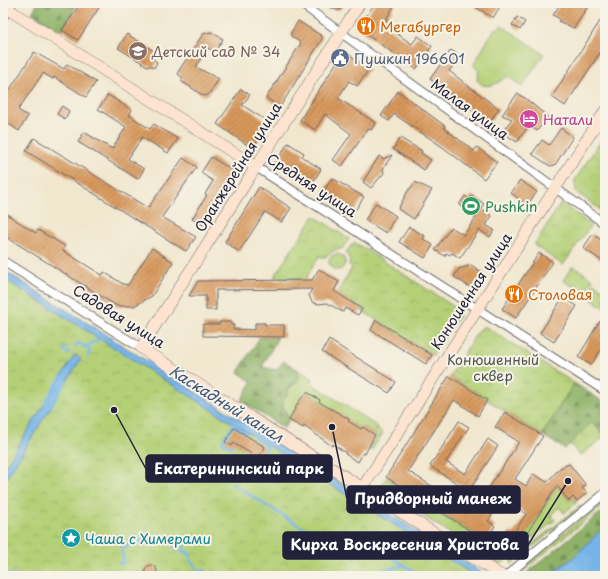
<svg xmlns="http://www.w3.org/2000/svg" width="608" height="579" font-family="'Playpen Sans',sans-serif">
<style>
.grass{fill:#b4d077;stroke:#6b7959}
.forest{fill:url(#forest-firs);stroke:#586a52}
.park{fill:url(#park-crowns);stroke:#6b7959}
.water{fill:#74b4e8;stroke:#4b6b92}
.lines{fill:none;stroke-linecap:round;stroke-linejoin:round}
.stream{stroke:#74b4e8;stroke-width:2.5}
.canal{stroke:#74b4e8;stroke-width:9}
.building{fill:url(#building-hatch)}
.street-casing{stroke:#6a676e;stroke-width:10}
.secondary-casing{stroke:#6a676e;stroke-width:12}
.street{stroke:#fff;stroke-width:8}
.secondary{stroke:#fde4d1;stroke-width:11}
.labels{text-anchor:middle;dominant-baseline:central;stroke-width:4;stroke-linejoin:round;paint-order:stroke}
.food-label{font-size:14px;fill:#c56008;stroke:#f7f3e8;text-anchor:start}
.education-label{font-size:14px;fill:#785e54;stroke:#f7f3e8;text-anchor:start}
.service-label{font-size:14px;fill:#4e5e75;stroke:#f7f3e8;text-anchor:start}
.street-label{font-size:14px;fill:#22223b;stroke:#f7f3e8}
.hotel-label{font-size:14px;fill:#b23c85;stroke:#f7f3e8;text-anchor:start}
.leisure-label{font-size:14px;fill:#27864d;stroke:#f7f3e8;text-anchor:start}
.park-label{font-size:14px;fill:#4e564d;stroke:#f7f3e8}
.culture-label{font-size:14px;fill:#0d838f;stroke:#f7f3e8;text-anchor:start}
.water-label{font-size:15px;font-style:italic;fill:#3f5578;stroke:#f7f3e8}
.leader{fill:none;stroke:#22223b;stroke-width:1.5}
.callout-dot{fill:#22223b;stroke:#f7f3e8;stroke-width:1.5}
.callout{fill:#22223b;stroke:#22223b;stroke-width:1.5}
.callout-label{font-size:15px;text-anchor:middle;font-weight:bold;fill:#fff}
</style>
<defs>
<pattern id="forest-firs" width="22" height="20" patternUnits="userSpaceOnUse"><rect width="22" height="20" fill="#8fb268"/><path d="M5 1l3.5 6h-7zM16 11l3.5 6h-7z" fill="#749057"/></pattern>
<pattern id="park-crowns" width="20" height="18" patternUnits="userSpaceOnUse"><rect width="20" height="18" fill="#b4d077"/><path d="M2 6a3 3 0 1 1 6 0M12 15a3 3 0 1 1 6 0" fill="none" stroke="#9ab268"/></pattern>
<pattern id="building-hatch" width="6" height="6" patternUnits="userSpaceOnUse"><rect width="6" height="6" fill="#d8985b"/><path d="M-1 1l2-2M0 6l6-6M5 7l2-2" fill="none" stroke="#af7c4c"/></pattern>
</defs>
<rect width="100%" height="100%" fill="#f7f3e8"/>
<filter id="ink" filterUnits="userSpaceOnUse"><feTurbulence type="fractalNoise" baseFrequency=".025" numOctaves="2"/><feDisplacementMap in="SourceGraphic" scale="8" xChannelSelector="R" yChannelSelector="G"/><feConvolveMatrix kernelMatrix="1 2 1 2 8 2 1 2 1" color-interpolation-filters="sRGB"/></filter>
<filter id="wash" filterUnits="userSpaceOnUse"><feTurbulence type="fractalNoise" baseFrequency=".012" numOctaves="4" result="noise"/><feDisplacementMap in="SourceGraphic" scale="16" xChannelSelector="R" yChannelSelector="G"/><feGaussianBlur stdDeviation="0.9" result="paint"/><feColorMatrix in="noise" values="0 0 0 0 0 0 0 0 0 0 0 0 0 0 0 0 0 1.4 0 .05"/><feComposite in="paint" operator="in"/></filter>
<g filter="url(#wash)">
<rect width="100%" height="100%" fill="#f0e7ce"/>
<g class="grass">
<path d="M501,25L544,54L522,87L508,76C499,82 486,92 477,80L479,71L474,66L475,62L495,28L499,29Z"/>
<path d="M594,283L605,291V308L586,296Z"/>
<path d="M297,369L313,379L311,383L378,427L375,432L377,429L383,433L371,451L369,449L376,435L363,427L361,429L348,421V419L319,402L320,400L307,392L299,401L289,420L283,407V399L287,395L289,388L296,383L299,376Z"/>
<path d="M386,478L484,540L478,551L379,488Z"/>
<path d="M557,486L569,501L573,498L577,502L564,513L559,507L551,515L555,520L522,546L520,544Z"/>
<path d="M605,499V504L520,573L517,571Z"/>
<path d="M579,507H582L511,564L512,560Z"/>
<path d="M491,544L510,557L500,565L485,555Z"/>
</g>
<g class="forest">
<path d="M38,3H78L61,31L32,13Z"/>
<path d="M260,337H278L262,367L276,370L284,361L297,369L299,376L296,383L289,388L287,396L283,399V407L289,420L284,428L241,401L252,382L238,372Z"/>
<path d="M574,383L605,403V435L592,422L565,449L542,435Z"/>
<path d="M605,509V526L572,559L550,573L545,576H523Z"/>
</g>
<g class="park">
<path d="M605,134V213L576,192L575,180Z"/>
<path d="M561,203L591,225L563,265L534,245Z"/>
<path d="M314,216L349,239L342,249L335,250L324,258L319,256L305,280L274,277Z"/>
<path d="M354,242L459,310V316L433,355L362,311V309L337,293L352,268L349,265L350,260L346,252Z"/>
<circle cx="337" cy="262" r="8"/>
<path d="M573,266L593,279L583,293L563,280Z"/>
<path d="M3,270L487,576H3Z"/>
<path d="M484,326L574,383L542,435L450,376L478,331Z"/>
<path d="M592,422L605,436L580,456L570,444Z"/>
</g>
<g class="water">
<path d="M3,270L487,576H475L3,278Z"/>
<path d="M75,355L81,359L60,392L54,388Z"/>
<path d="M52,392L58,396L3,483V470Z"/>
<path d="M605,526V576H545L572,559Z"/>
</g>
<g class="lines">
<g class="stream">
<path d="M74,346L79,343L90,350L88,356"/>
<path d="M84,347L102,338"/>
<path d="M64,351L65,348"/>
<path d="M67,354L69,352"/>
<path d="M233,425L246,433"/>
<path d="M254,438L267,446"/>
<path d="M232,446L231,447L222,442L234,423"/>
<path d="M248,459L256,464L269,445"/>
<path d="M231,483L309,532"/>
<path d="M316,536L329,544"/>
<path d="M187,542L181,552L186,551L187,554L189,553L191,561L200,572L205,570"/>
<path d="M369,543L421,576"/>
<path d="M124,544L125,547C134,546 140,539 149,539C157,539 163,543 171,543V544H174L175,548L181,540"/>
<path d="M336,549L347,556"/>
<path d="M353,556L377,548"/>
<path d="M119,563L122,564L124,561L121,546"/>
<path d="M113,572L116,573L114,576"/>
<path d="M3,574L18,576"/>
<path d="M202,576L201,574L206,572"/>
<path d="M358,576L405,565"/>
</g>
<path class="canal" d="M48,404L63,380"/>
</g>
<g id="blocks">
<g class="building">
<path d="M81,3H102L78,40L62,30Z"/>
<path d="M320,3H344L340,10H336Z"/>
<path d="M375,3H396L383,24L412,44L418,36L432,46L416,69L363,32L361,24Z"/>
<path d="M469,3H502L493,18Z"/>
<path d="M561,3H590L574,28L558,21L560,19L553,15Z"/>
<path d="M517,17L525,22L520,30L512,25Z"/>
<path d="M298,21L322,36V39L280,107L266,98L301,43L291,36V33Z"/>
<path d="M600,21L605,24V45L565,106L552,97Z"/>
<path d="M211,32L223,39L215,52L208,48L196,67L219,79L208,95L204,96L181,81L183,78L179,75L178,72L203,34Z"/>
<path d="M127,34L157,53L153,59L157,62L154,68L150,65L149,67L118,48Z"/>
<path d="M451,50L461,56L449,71L499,109L489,123L430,79Z"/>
<path d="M344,51L369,69L357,86L349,81L338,98L376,123L371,130L368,129L342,166L333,160L351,134L325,114L315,130L300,120Z"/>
<path d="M34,52L64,69L67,64L96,82L86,97L54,77L53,79L43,73L18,110L28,116L19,131L3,120V100Z"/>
<path d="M241,89L250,95L242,105L270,123L255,145L252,146H249L217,124Z"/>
<path d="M398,91L445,126L444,128L474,151L477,147L497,162L484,179L444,148L394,114L389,121L381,116Z"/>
<path d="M517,94L525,98L548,117L537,131L529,125L517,142L502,132L512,119L502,115Z"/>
<path d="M108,95L132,110L129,115L150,129L154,124L178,139L168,153L142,137L128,159L144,169L138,179L78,142L84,132L112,149L126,127L98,109Z"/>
<path d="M62,106L69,111L65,119L57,114Z"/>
<path d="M561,128L573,137L555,165L550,166L532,154L542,140L549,145Z"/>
<path d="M34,138L148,208L183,158L197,167L162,217L196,237L186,251L26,151Z"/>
<path d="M400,138L422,151L421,153L431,160L424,170L393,149Z"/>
<path d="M288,143L304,153L302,157L321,169L312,184L279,164L278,159Z"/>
<path d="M392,155L383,169L384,173L371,188L363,182L379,156L383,159Z"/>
<path d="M211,157L237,173L202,225L192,219L207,195L205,194L213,181L201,173Z"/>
<path d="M332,178L364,197L354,212L323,192Z"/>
<path d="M520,180L537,192L527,205L511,193Z"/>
<path d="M415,182L432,190L414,219L398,209L409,189H410Z"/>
<path d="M259,187L291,208L282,222L265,212L239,252L225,242Z"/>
<path d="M472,195L484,204L481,208L492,216L486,225L494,230L490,237L479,230L460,258L452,253L450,255L446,253L445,256L435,250L451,227L464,235L476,217L459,205L465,196L469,199Z"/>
<path d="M376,203L396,216L386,233L365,220Z"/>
<path d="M3,212L36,233L38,230L65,246L62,250L102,275L104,272L123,284L128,285L152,248L173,262L152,296L134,306H117L3,235Z"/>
<path d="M409,227L425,236L423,239L433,245L425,258L399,242Z"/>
<path d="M593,234L605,243V263L583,248Z"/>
<path d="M539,253L553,262L516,318L502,309Z"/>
<path d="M471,265L483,273L475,286L470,287L454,277L459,269Z"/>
<path d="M319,269L339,282L334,291L362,309L358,315L345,308L343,312L327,303L318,304L312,302L309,295L312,289L216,290V310H206V296H189L198,281L312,280Z"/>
<path d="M563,297L577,306L554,342L540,333Z"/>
<path d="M376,320L432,355L426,364L371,330Z"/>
<path d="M600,321L605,324V344L591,365L578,357Z"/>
<path d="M220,322H231V325H234L233,329L255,330V323H265V325H284V337L203,336V324H220Z"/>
<path d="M329,340L396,382L389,393L322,352Z"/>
<path d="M449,376L487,400L478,416L454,400L408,471L473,512L519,442L495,427L505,412L543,436L515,479L526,486L533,474L547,482L560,468L569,464L586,485L582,488L587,493L577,501L573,497L569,501L557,486L520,544L522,548L511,557L499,549L510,532L513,534L526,514L502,499L488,521L495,526L486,541L386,477Z"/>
<path d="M307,392L320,400L319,402L349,419L348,421L361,429L363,427L375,435L365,454L363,453L358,462L345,454L346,453L333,444L332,446L304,426L303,428L289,420L299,401Z"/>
<path d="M459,421L469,427L446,462L465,474L488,439L498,446L469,491L430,466Z"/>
<path d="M234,428L265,447L256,462L250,457L252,454L233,443L232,446L225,442Z"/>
<circle cx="151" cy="571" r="6"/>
</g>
</g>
</g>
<g filter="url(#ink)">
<use href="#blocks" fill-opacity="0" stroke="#6a676e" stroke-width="1"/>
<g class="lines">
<g class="street-casing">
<g id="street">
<path d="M300,3L605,224"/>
<path d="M3,17L12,3"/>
<path d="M256,167L605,391"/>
<path d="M3,261L141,348"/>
<path d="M506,576L605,493"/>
</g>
</g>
<g class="secondary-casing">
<g id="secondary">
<path d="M360,3L141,348L502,576"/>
<path d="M3,6L256,167"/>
<path d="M363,487L605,111"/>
</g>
</g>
<use href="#street" class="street"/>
<use href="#secondary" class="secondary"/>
</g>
</g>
<defs>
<g id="restaurant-disc" transform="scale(1)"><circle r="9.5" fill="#e8710a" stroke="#f7f3e8"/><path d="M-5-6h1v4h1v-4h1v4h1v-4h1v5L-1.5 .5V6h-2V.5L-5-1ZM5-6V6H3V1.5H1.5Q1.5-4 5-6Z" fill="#fff"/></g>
<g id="school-disc" transform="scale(1)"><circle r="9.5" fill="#8d6e63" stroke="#f7f3e8"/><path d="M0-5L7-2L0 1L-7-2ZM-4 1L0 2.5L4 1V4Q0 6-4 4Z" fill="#fff"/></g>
<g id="civic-disc" transform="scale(1)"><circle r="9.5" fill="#5c6f8a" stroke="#f7f3e8"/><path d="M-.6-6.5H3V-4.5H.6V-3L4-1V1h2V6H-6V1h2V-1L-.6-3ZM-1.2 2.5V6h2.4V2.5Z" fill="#fff"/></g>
<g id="hotel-disc" transform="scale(1)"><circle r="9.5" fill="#d1479c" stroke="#f7f3e8"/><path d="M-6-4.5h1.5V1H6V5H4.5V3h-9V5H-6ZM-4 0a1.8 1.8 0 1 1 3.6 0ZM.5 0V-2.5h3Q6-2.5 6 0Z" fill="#fff"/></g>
<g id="stadium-disc" transform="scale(1)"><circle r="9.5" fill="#2e9e5b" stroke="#f7f3e8"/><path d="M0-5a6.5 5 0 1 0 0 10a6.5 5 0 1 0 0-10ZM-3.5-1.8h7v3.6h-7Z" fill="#fff"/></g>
<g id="sight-disc" transform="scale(1)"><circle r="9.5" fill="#0f9aa8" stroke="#f7f3e8"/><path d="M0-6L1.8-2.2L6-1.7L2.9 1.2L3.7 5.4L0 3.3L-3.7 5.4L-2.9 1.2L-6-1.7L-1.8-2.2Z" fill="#fff"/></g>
</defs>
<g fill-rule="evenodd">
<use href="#restaurant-disc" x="366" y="26"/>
<use href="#school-disc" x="138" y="51"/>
<use href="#civic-disc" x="340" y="58"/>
<use href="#hotel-disc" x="529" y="119"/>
<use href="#stadium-disc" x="471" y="206"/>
<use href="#restaurant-disc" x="514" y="294"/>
<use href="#sight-disc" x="71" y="538"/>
</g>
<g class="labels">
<g class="food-label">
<text x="380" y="26">Мегабургер</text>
<text x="528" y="294">Столовая</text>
</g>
<g class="education-label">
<text x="152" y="51">Детский сад № 34</text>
</g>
<g class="service-label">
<text x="354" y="58">Пушкин 196601</text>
</g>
<g class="street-label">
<text transform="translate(470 109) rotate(36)">Малая улица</text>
<text transform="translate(238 167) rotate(-58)">Оранжерейная улица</text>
<text transform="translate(312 185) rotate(33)">Средняя улица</text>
<text transform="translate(471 291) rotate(-57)">Конюшенная улица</text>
<text transform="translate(119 316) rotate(32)">Садовая улица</text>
</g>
<g class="hotel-label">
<text x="543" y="119">Натали</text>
</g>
<g class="leisure-label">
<text x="485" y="206">Pushkin</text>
</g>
<g class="park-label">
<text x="493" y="359">Конюшенный<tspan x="493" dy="16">сквер</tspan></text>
</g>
<g class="culture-label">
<text x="85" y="538">Чаша с Химерами</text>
</g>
<g class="water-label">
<text transform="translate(227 403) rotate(32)">Каскадный канал</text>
</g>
</g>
<path class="leader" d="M114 410L146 469M332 427L347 499M568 481L528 545"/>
<g class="callout-dot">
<circle cx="114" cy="410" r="4"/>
<circle cx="332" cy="427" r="4"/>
<circle cx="568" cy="481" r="4"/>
</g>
<g class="callout">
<rect x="146" y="455" width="186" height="27" rx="4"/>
<rect x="347" y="486" width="173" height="27" rx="4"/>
<rect x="283" y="532" width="245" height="27" rx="4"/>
</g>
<g class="callout-label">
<text x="239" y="474">Екатерининский парк</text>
<text x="433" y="504">Придворный манеж</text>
<text x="405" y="550">Кирха Воскресения Христова</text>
</g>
<rect width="608" height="579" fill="none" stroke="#f7f3e8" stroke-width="16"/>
</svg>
